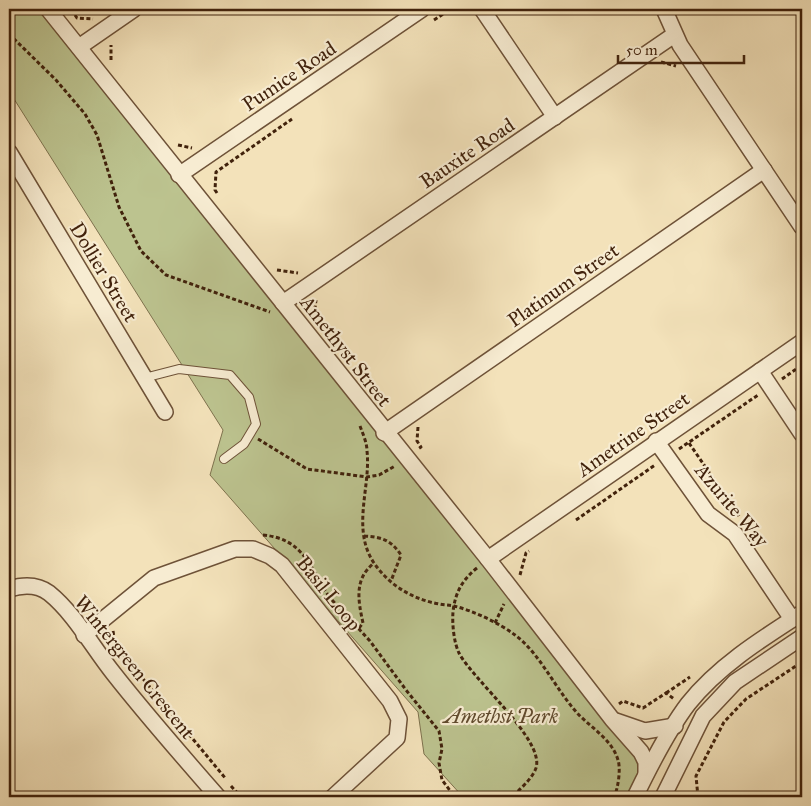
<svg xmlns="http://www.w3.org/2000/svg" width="811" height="806" font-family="'IM FELL Great Primer',serif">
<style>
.green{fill:#bcc38f;stroke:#7e724e}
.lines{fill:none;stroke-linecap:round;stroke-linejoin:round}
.lane-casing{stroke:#6e5238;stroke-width:10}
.street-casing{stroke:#6e5238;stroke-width:18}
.path{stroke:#41220c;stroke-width:3;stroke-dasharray:4 2.5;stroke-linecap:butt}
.lane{stroke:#f7ecd2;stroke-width:8}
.street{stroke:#f7ecd2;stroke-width:15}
.labels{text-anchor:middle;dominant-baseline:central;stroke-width:4.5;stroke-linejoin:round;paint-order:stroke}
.street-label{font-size:20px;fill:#41220c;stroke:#f7ecd2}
.park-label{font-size:20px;font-style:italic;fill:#604a2d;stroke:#f7ecd2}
</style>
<rect width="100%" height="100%" fill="#f3e2ba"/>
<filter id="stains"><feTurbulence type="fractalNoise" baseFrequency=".004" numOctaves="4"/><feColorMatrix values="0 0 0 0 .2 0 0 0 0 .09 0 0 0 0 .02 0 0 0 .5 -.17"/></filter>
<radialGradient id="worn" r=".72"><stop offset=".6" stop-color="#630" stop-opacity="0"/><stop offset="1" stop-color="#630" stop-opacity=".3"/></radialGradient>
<path class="green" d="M9,9H43L637,755L638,778L629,797H463L424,754L418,712L210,475L223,430L9,91Z"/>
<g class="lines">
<g class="lane-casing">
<path id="lane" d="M144,378L179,369L230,375L249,397L256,424L244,444L224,459"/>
</g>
<g class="street-casing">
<g id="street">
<path d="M48,9L488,559L612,719L641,752L646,762V774"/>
<path d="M482,9L555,117"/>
<path d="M664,9L680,45L802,227"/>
<path d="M79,47L134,9"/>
<path d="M9,152L165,412"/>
<path d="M179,175L422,9"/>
<path d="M283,303L674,35"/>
<path d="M760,371L802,434"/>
<path d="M384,433L764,170"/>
<path d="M656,441L708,514L735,534L792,619"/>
<path d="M488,559L802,342"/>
<path d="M9,589C22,585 37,584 49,593C75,614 93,648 114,674C147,716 183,757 218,797"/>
<path d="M84,635L154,578L235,549H253L270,556L282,565L390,701L399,719L397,738L333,797"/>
<path d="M616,721L645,731L675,726"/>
<path d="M635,797C649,768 669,729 688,704C718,666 763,638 802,613"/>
<path d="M663,797L703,716L735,682L802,637"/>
</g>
</g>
<g class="path">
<path d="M75,15L77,18L93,19"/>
<path d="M434,20L451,9"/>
<path d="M9,34L56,80L85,114L97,135L119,207L141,251L166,275L270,312"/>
<path d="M111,60V45"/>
<path d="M661,62L676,66"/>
<path d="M178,145L192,148"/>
<path d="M217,193L215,190L216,172L292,119"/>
<path d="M277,270L298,273"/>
<path d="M314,316L316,300"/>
<path d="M782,379L802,365"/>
<path d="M360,426C363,434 367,443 367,451C371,487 351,529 374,563C389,585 412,599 439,604C444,605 449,605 454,606C474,611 499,623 515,635C540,653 557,692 579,715C593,729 612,740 618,760C621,769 618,789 614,797"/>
<path d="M418,427L417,441L421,447L418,449"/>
<path d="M258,439L307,469L367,477L379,475L395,466"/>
<path d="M689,443L739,516"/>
<path d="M679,449L758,395"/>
<path d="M576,520L655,465"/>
<path d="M263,535C303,539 309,565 328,595"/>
<path d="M364,536C382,537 391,540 401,555L391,581"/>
<path d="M477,568C462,580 455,593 453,612C452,624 454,643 459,653C473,680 545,740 536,768C532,779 520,789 512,797"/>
<path d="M520,575L526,553L529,551"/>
<path d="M332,600L370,641L406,690L439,731L442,749L439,763L442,780L455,797"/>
<path d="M495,623L504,604"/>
<path d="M359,628L363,623C358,600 354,579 374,563"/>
<path d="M113,631L115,645L226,779"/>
<path d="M666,693L690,677"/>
<path d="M619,704L623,701L643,708L666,693L674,699"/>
<path d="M231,786L241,797"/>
<path d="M698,797L696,776L724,722L746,699L802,662"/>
</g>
<use href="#lane" class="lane"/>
<use href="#street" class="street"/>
</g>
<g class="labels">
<g class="street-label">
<text transform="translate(289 76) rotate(-34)">Pumice Road</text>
<text transform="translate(467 153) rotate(-34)">Bauxite Road</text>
<text transform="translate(104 272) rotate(59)">Dollier Street</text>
<text transform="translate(563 285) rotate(-35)">Platinum Street</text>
<text transform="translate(346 351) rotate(52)">Amethyst Street</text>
<text transform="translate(633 434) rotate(-35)">Ametrine Street</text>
<text transform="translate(732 505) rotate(50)">Azurite Way</text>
<text transform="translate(329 593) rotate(51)">Basil Loop</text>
<text transform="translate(135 667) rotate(51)">Wintergreen Crescent</text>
</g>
<g class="park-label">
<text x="501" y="716">Amethst Park</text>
</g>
</g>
<rect width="811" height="806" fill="none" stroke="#f3e2ba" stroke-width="30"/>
<rect x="10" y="10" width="791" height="786" fill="none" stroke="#41220c" stroke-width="2.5"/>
<rect x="15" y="15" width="781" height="776" fill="none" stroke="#41220c"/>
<path d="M618 55v8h126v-8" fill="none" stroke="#41220c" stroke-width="2.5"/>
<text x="626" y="55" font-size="15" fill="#41220c" stroke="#f7ecd2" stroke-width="4" paint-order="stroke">50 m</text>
<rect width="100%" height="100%" filter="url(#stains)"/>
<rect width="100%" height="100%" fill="url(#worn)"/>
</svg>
